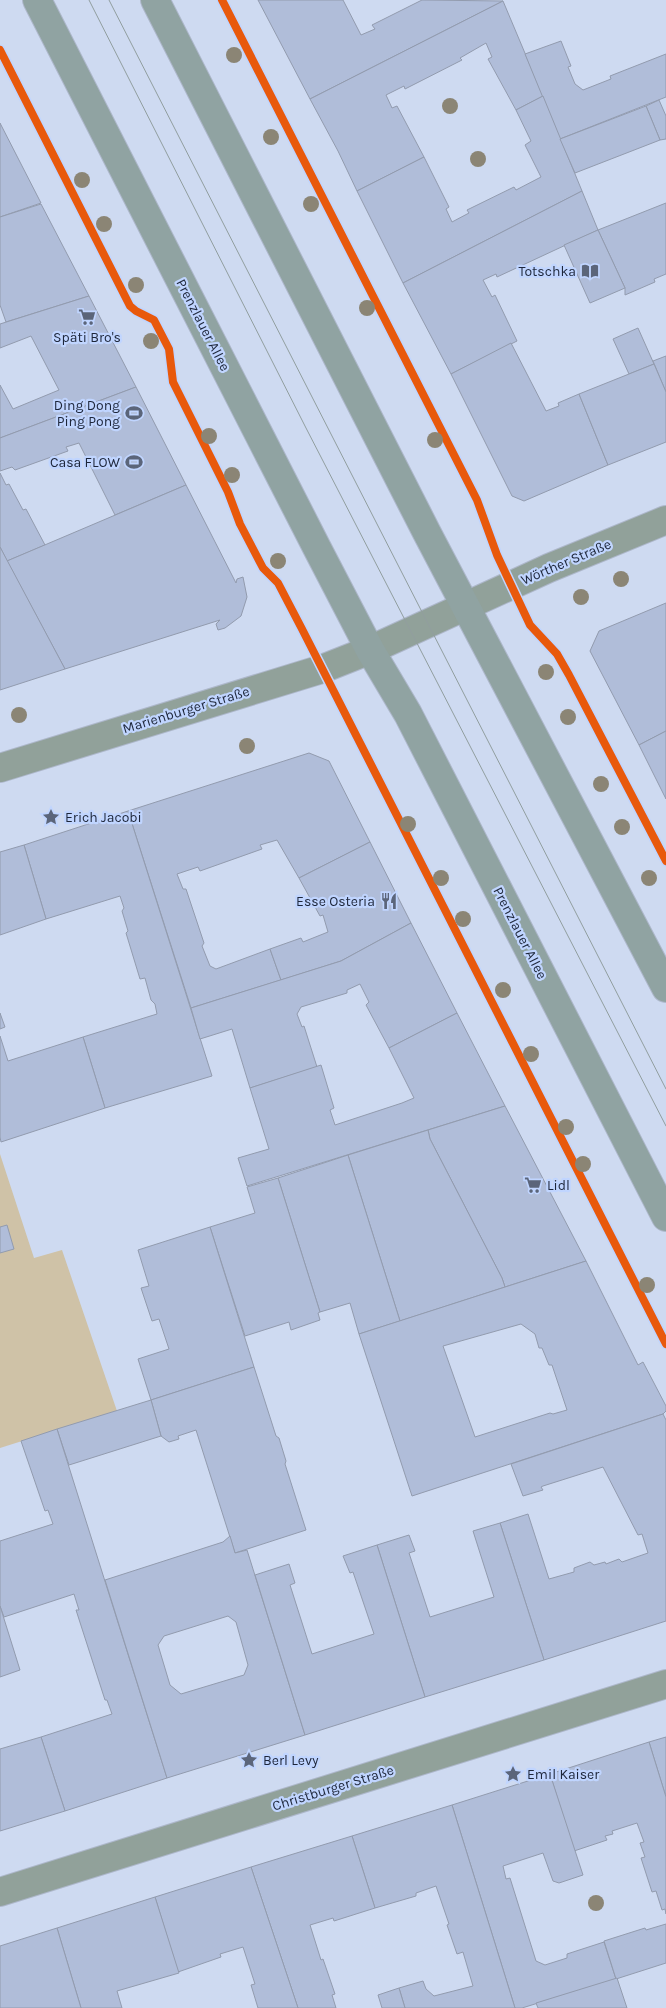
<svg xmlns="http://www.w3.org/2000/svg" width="666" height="2008" font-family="Karla,sans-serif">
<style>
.green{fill:#cfc2a7}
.building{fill:#b0bdd9;stroke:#929bae;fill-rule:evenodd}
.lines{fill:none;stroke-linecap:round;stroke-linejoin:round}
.minor-casing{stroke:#adb7ca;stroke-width:30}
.primary-casing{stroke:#adb7ca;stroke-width:30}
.minor{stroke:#91a19a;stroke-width:28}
.primary{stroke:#90a3a2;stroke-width:28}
.tram{stroke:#919e9f;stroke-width:1}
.cycleway-casing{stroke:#c0d5ff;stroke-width:11}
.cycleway{stroke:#e8590c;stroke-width:8}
.tree{fill:#8b8575}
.labels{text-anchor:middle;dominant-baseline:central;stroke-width:4.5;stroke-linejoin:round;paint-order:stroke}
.poi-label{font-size:14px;fill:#1d263a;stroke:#c0d5ff;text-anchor:end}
.street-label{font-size:14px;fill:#1d263a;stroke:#c0d5ff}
</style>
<rect width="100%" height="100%" fill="#cedaf1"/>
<path class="green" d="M0,1154L34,1258L62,1250L117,1411L0,1448Z"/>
<g class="building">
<path d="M258,0H343L361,35L375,29L372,25L422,0L503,1L310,99Z"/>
<path d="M503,1L543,96L516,110L488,59L492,57L486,43L460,58L462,60L405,89L404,86L386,95L392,108L397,106L424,157L357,191L338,151L310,99Z"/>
<path d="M561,41L571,66L568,67L575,84L583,90L611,79L610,76L666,54V97L560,139L525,54Z"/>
<path d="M543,96L582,191L403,283L357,191L424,157L449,207L446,209L452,222L469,213L467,210L514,187L516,190L541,177L525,145L531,141L516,110Z"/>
<path d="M659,100L666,116V139L660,140L646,106Z"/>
<path d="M646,106L660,140L575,173L560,139Z"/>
<path d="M0,123L41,203L0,217Z"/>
<path d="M582,191L598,230L497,277L496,274L483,280L492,297L495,295L517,341L451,374L403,283Z"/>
<path d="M666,203V274L654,279L655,282L625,295V288L598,230Z"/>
<path d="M41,204L89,296L6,322L0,305V217Z"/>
<path d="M598,230L625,288L590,303L564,245Z"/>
<path d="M89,296L136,387L0,438V385L13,409L59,390L31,336L0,348V324Z"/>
<path d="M638,328L654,364L629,374L613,339Z"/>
<path d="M511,343L546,411L559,406L558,403L579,394L608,465L524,501L512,496L451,374Z"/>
<path d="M666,356V392L653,361Z"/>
<path d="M654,364L666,392V442L608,465L579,394Z"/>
<path d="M136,387L186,485L115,515L79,443L66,447L68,451L15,470L12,467L0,471V438Z"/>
<path d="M0,473L6,485L9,484L23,510L26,509L45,545L7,561L0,547Z"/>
<path d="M186,485L236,583L237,579L243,577L247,597L241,616L225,628L218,630L216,624L220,620L65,669L7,561Z"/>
<path d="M0,547L65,669L0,690Z"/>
<path d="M666,603V731L639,745L590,651L599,631Z"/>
<path d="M666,731V799L639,745Z"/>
<path d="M309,753L329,761L370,842L299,878L277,840L260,845L262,849L200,871L198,867L177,874L183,889H186L204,943L202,946L210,966L216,969L270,949L281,980L191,1008L128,811Z"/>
<path d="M128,811L212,1076L105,1108L83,1037L157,1014L155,1004L151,1000L145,978L140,979L126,933L128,931L122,911L124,908L120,896L46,919L24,845Z"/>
<path d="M370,842L411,923L341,961L281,980L270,949L301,938L303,942L328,932L323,915L320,916L299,878Z"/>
<path d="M24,845L46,919L0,935V852Z"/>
<path d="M411,923L457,1013L389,1048L366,1005L369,1002L360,984L347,990V993L301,1007L297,1014L302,1027L304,1026L317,1067L250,1088L232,1029L200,1039L191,1008L341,961Z"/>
<path d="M0,1013L5,1027L0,1029Z"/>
<path d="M457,1013L505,1106L247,1186L238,1158L269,1149L250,1088L321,1065L334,1108L330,1110L335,1125L402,1103L414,1098L389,1048Z"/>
<path d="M0,1036L8,1061L83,1037L105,1108L1,1142L0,1137Z"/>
<path d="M505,1106L586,1261L505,1287L502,1278L430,1139L428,1130Z"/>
<path d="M428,1130L430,1139L502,1278L505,1287L400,1321L348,1155Z"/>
<path d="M348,1155L400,1321L359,1334L350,1303L320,1312L278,1178Z"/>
<path d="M278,1178L320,1312L318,1313L320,1320L291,1330L289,1322L245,1336L210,1227L255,1213L247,1187Z"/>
<path d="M7,1225L14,1249L0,1253V1227Z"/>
<path d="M210,1227L254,1367L151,1400L138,1359L169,1349L159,1319L152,1321L141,1288L149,1286L138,1250Z"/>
<path d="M586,1261L638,1365L643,1362L666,1406V1411L663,1414L412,1496L359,1334ZM521,1324L535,1334L539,1348H542L549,1365H552L567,1410L553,1414L550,1413L475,1437L443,1346Z"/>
<path d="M254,1367L276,1436L279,1438L286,1461L285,1464L306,1530L235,1553L196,1430L178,1436L179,1439L169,1442L161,1436L151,1400Z"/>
<path d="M151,1400L161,1436L69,1465L57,1429Z"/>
<path d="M663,1414L666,1420V1621L544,1660L500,1523L528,1514L549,1579L574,1572V1568L590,1562L594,1565L605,1562L606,1564L619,1559L622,1562L648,1553L642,1534L638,1535L603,1467L543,1486L541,1487L543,1490L523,1496L511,1464Z"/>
<path d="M57,1429L167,1778L65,1811L41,1737L112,1714L107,1700H105L76,1610H79L74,1594L4,1617L0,1606V1541L53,1524L48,1510L45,1511L21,1441Z"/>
<path d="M500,1523L544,1660L425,1697L377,1545L409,1535L415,1551L409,1553L430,1617L494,1597L473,1531Z"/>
<path d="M230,1536L235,1553L247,1550L305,1735L167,1778L105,1580L223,1542ZM228,1616L236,1622L248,1665L244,1675L181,1694L170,1685L158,1645L164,1636Z"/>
<path d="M377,1545L425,1697L305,1735L255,1575L289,1564L295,1583L290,1585L312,1654L374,1634L353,1572L350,1573L343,1556Z"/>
<path d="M0,1606L20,1670L0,1677Z"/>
<path d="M41,1737L65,1811L0,1831V1749Z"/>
<path d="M666,1737V1797L649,1742Z"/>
<path d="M649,1742L666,1797V1914L665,1909L662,1910L656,1891L652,1892L641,1858L645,1857L640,1843L644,1842L637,1823L612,1831L613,1834L605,1836L607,1840L574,1851L550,1774Z"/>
<path d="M550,1774L583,1875L559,1883L553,1881L543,1853L503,1866L506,1879L510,1878L536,1961L545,1965L567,1958V1954L604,1942L616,1979L522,2008H515L452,1805Z"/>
<path d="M452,1805L515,2008H405L399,1988L423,1981L426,1989L434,1996L473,1986L463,1952L457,1954L447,1925L449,1924L436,1886L416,1893V1896L375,1908L352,1836Z"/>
<path d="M352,1836L375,1908L334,1921L333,1918L310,1925L321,1960L323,1959L335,1994L332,1995L336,2008H298L251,1867Z"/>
<path d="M251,1867L298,2008H258L251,1985L255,1984L243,1947L220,1954L221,1957L178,1972L155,1897Z"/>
<path d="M155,1897L179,1973L117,1991L122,2008H81L57,1928Z"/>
<path d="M666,1924V1963L616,1979L604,1941L645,1928L646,1930Z"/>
<path d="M57,1928L81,2008H0V1946Z"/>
<path d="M617,1978L627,2008H538L536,2003Z"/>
<path d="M399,1988L405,2008H382L378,1995Z"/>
</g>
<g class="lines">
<g class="minor-casing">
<g id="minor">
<path d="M0,768L322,669L370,650L549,568L666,520"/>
<path d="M0,1892L666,1684"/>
</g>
</g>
<g class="primary-casing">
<g id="primary">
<path d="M37,0L317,548L370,650L408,714L666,1217"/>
<path d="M155,0L427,533L666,988"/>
</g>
</g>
<use href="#minor" class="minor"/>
<use href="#primary" class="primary"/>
<g class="tram">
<path d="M89,0L306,428L666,1126"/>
<path d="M109,0L666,1089"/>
</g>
<g class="cycleway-casing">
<g id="cycleway">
<path d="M222,0L477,500L497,555L530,625L557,654L569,675L666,861"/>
<path d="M0,50L130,306L136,311L154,320L169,349L173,382L228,492L240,524L263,568L278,583L302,629L666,1344"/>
</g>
</g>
<use href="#cycleway" class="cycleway"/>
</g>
<g class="tree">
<circle cx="234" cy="55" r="8"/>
<circle cx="450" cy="106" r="8"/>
<circle cx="271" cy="137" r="8"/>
<circle cx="478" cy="159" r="8"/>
<circle cx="82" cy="180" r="8"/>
<circle cx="311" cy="204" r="8"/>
<circle cx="104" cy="224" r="8"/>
<circle cx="136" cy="285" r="8"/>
<circle cx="367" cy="308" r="8"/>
<circle cx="151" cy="341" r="8"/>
<circle cx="209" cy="436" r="8"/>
<circle cx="435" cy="440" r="8"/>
<circle cx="232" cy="475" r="8"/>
<circle cx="278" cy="561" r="8"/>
<circle cx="621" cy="579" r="8"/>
<circle cx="581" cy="597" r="8"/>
<circle cx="546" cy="672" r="8"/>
<circle cx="19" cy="715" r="8"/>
<circle cx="568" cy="717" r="8"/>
<circle cx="247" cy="746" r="8"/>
<circle cx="601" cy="784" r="8"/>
<circle cx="408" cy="824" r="8"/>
<circle cx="622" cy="827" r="8"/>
<circle cx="441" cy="878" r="8"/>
<circle cx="649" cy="878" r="8"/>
<circle cx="463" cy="919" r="8"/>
<circle cx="503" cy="990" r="8"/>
<circle cx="531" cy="1054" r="8"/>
<circle cx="566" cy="1127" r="8"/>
<circle cx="583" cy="1164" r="8"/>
<circle cx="647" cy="1285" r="8"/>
<circle cx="596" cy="1903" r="8"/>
</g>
<defs>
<g id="library-bare" transform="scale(1.35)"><path d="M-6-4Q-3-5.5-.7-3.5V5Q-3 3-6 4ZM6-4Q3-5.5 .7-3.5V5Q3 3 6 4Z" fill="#5b657a" stroke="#c0d5ff" stroke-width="2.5" paint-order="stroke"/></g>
<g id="supermarket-bare" transform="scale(1.35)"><path d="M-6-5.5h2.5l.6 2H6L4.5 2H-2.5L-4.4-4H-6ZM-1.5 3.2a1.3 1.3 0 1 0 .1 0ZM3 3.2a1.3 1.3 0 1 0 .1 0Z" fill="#5b657a" stroke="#c0d5ff" stroke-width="2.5" paint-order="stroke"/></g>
<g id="stadium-bare" transform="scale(1.35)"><path d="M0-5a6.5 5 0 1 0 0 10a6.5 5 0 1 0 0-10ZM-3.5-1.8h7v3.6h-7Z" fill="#5b657a" stroke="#c0d5ff" stroke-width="2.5" paint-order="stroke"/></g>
<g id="sight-bare" transform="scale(1.35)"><path d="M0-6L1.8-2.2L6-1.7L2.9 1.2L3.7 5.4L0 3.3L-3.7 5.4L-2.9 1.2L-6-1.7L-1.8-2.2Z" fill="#5b657a" stroke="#c0d5ff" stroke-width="2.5" paint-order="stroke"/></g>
<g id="restaurant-bare" transform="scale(1.35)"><path d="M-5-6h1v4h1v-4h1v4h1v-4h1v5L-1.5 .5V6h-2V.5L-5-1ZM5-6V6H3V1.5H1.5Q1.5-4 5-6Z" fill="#5b657a" stroke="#c0d5ff" stroke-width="2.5" paint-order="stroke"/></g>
</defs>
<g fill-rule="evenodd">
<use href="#library-bare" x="590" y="271"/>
<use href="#supermarket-bare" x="87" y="317"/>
<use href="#stadium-bare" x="134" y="413"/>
<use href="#stadium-bare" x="134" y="462"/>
<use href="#sight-bare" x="51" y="817"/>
<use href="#restaurant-bare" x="389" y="901"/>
<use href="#supermarket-bare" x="533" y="1185"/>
<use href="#sight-bare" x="249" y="1760"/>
<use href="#sight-bare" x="513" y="1774"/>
</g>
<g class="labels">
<g class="poi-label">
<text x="576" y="271">Totschka</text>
<text x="87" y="337" text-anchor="middle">Späti Bro's</text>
<text x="120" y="405">Ding Dong<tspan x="120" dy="16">Ping Pong</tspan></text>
<text x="120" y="462">Casa FLOW</text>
<text x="65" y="817" text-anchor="start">Erich Jacobi</text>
<text x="375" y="901">Esse Osteria</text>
<text x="547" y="1185" text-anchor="start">Lidl</text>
<text x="263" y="1760" text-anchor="start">Berl Levy</text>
<text x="527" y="1774" text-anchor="start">Emil Kaiser</text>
</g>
<g class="street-label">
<text transform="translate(203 325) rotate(63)">Prenzlauer Allee</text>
<text transform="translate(566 562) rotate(-23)">Wörther Straße</text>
<text transform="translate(186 710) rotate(-17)">Marienburger Straße</text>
<text transform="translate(520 933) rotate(63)">Prenzlauer Allee</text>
<text transform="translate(333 1788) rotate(-17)">Christburger Straße</text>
</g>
</g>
</svg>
